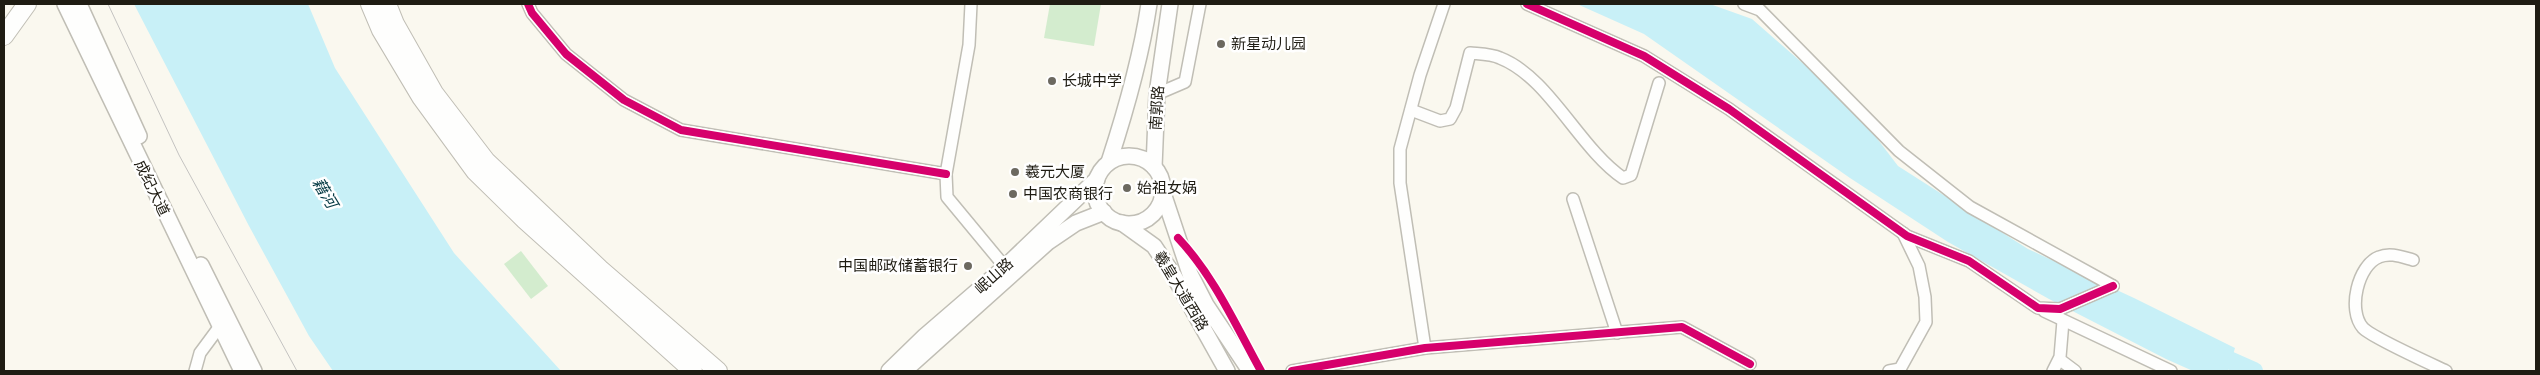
<svg xmlns="http://www.w3.org/2000/svg" width="2540" height="375" font-family="'Times New Roman','Noto Sans SC',serif">
<style>
.green{fill:#d3ecce}
.water{fill:#c8f0f7}
.lines{fill:none;stroke-linecap:round;stroke-linejoin:round}
.river{stroke:#c8f0f7;stroke-width:18}
.minor-casing{stroke:#c0beb5;stroke-width:14}
.major-casing{stroke:#c0beb5;stroke-width:18}
.highway-casing{stroke:#c0beb5;stroke-width:20}
.minor{stroke:#fefefd;stroke-width:11}
.major{stroke:#fefefd;stroke-width:15}
.highway{stroke:#fefefd;stroke-width:18}
.tram{stroke:#c4c3c1;stroke-width:1}
.cycleway-casing{stroke:#fff;stroke-width:11}
.cycleway{stroke:#d6006c;stroke-width:8}
.poi-dot{fill:#6c6960;stroke:#fff;stroke-width:2}
.labels{text-anchor:middle;dominant-baseline:central;stroke-width:5;stroke-linejoin:round;paint-order:stroke}
.poi-label{font-size:15px;fill:#1f1c13;stroke:#fff;text-anchor:start}
.street-label{font-size:15px;fill:#1f1c13;stroke:#fff}
.water-label{font-size:16px;font-style:italic;fill:#093c46;stroke:#fff}
</style>
<rect width="100%" height="100%" fill="#faf8ef"/>
<g class="green">
<path d="M1050,4H1101L1094,46L1044,38Z"/>
<path d="M521,251L548,286L531,299L504,264Z"/>
</g>
<g class="water">
<path d="M134,4H308L335,68L454,253L561,371H333L309,336L249,226Z"/>
<path d="M1577,4H1710L1752,19L1853,107L1898,166L2028,249L2134,298L2235,348L2228,371H2193L2166,359L2049,299L1948,242L1850,178L1644,34Z"/>
</g>
<g class="lines">
<path class="river" d="M2211,352L2254,371"/>
<g class="minor-casing">
<g id="minor">
<path d="M528,4L532,13L566,54L624,100L681,130L946,174"/>
<path d="M971,4L969,45L946,174L947,197L1005,267"/>
<path d="M1527,4L1644,56L1729,109L1907,236L1969,261L2038,308L2060,309L2113,286"/>
<path d="M1744,4L1760,10L1899,151L1970,207L2113,286"/>
<path d="M1157,94L1185,82L1200,4"/>
<path d="M1411,110L1440,121L1450,119L1456,108L1470,53C1479,54 1491,54 1500,58C1549,77 1579,148 1623,178L1631,175L1659,83"/>
<path d="M1573,199L1617,333"/>
<path d="M2413,260C2402,257 2390,252 2379,257C2358,265 2347,310 2363,328C2373,338 2429,363 2446,371"/>
<path d="M2044,311L2171,371"/>
<path d="M1425,348L1400,183V149L1420,75L1444,4"/>
<path d="M2063,362L2075,371"/>
<path d="M195,371L200,353L220,326"/>
<path d="M1292,371L1425,348L1682,327L1750,364"/>
<path d="M1889,371L1900,369L1926,322L1925,297L1919,266L1903,233"/>
<path d="M2053,371L2060,357L2063,321"/>
</g>
</g>
<g class="major-casing">
<g id="major">
<path d="M65,4L242,371"/>
<path d="M79,4L139,136"/>
<circle cx="1129" cy="190" r="34"/>
<path d="M1109,162C1126,110 1141,58 1149,4"/>
<path d="M1154,167L1157,94L1170,4"/>
<path d="M1163,193L1190,274L1206,305L1250,371"/>
<path d="M1122,223L1154,246L1174,276L1227,371"/>
<path d="M201,265L254,371"/>
<path d="M889,371L925,336L1005,267L1097,179"/>
<path d="M904,371L1048,242L1076,223L1104,212"/>
</g>
</g>
<g class="highway-casing">
<g id="highway">
<path d="M370,4L381,30L421,97L475,171L525,220L693,371"/>
<path d="M387,4L395,24L434,93L486,161L600,269L718,371"/>
<path d="M4,36L27,4"/>
</g>
</g>
<use href="#minor" class="minor"/>
<use href="#major" class="major"/>
<use href="#highway" class="highway"/>
<path class="tram" d="M108,4L179,155L297,371"/>
<g class="cycleway-casing">
<g id="cycleway">
<path d="M528,4L532,13L566,54L624,100L681,130L946,174"/>
<path d="M1527,4L1644,56L1729,109L1907,236L1969,261L2038,308L2060,309L2113,286"/>
<path d="M1178,238C1214,276 1236,326 1261,371"/>
<path d="M1292,371L1425,348L1682,327L1750,364"/>
</g>
</g>
<use href="#cycleway" class="cycleway"/>
</g>
<g class="poi-dot">
<circle cx="1221" cy="44" r="5"/>
<circle cx="1052" cy="81" r="5"/>
<circle cx="1015" cy="172" r="5"/>
<circle cx="1127" cy="188" r="5"/>
<circle cx="1013" cy="194" r="5"/>
<circle cx="968" cy="266" r="5"/>
</g>
<g class="labels">
<g class="poi-label">
<text x="1231" y="44">新星动儿园</text>
<text x="1062" y="81">长城中学</text>
<text x="1025" y="172">羲元大厦</text>
<text x="1137" y="188">始祖女娲</text>
<text x="1023" y="194">中国农商银行</text>
<text x="958" y="266" text-anchor="end">中国邮政储蓄银行</text>
</g>
<g class="street-label">
<text transform="translate(1157 108) rotate(-86)">南郭路</text>
<text transform="translate(152 188) rotate(64)">成纪大道</text>
<text transform="translate(994 276) rotate(-42)">岷山路</text>
<text transform="translate(1181 291) rotate(59)">羲皇大道西路</text>
</g>
<g class="water-label">
<text transform="translate(325 193) rotate(59)">藉河</text>
</g>
</g>
<rect width="2540" height="375" fill="none" stroke="#1f1c13" stroke-width="10"/>
</svg>
